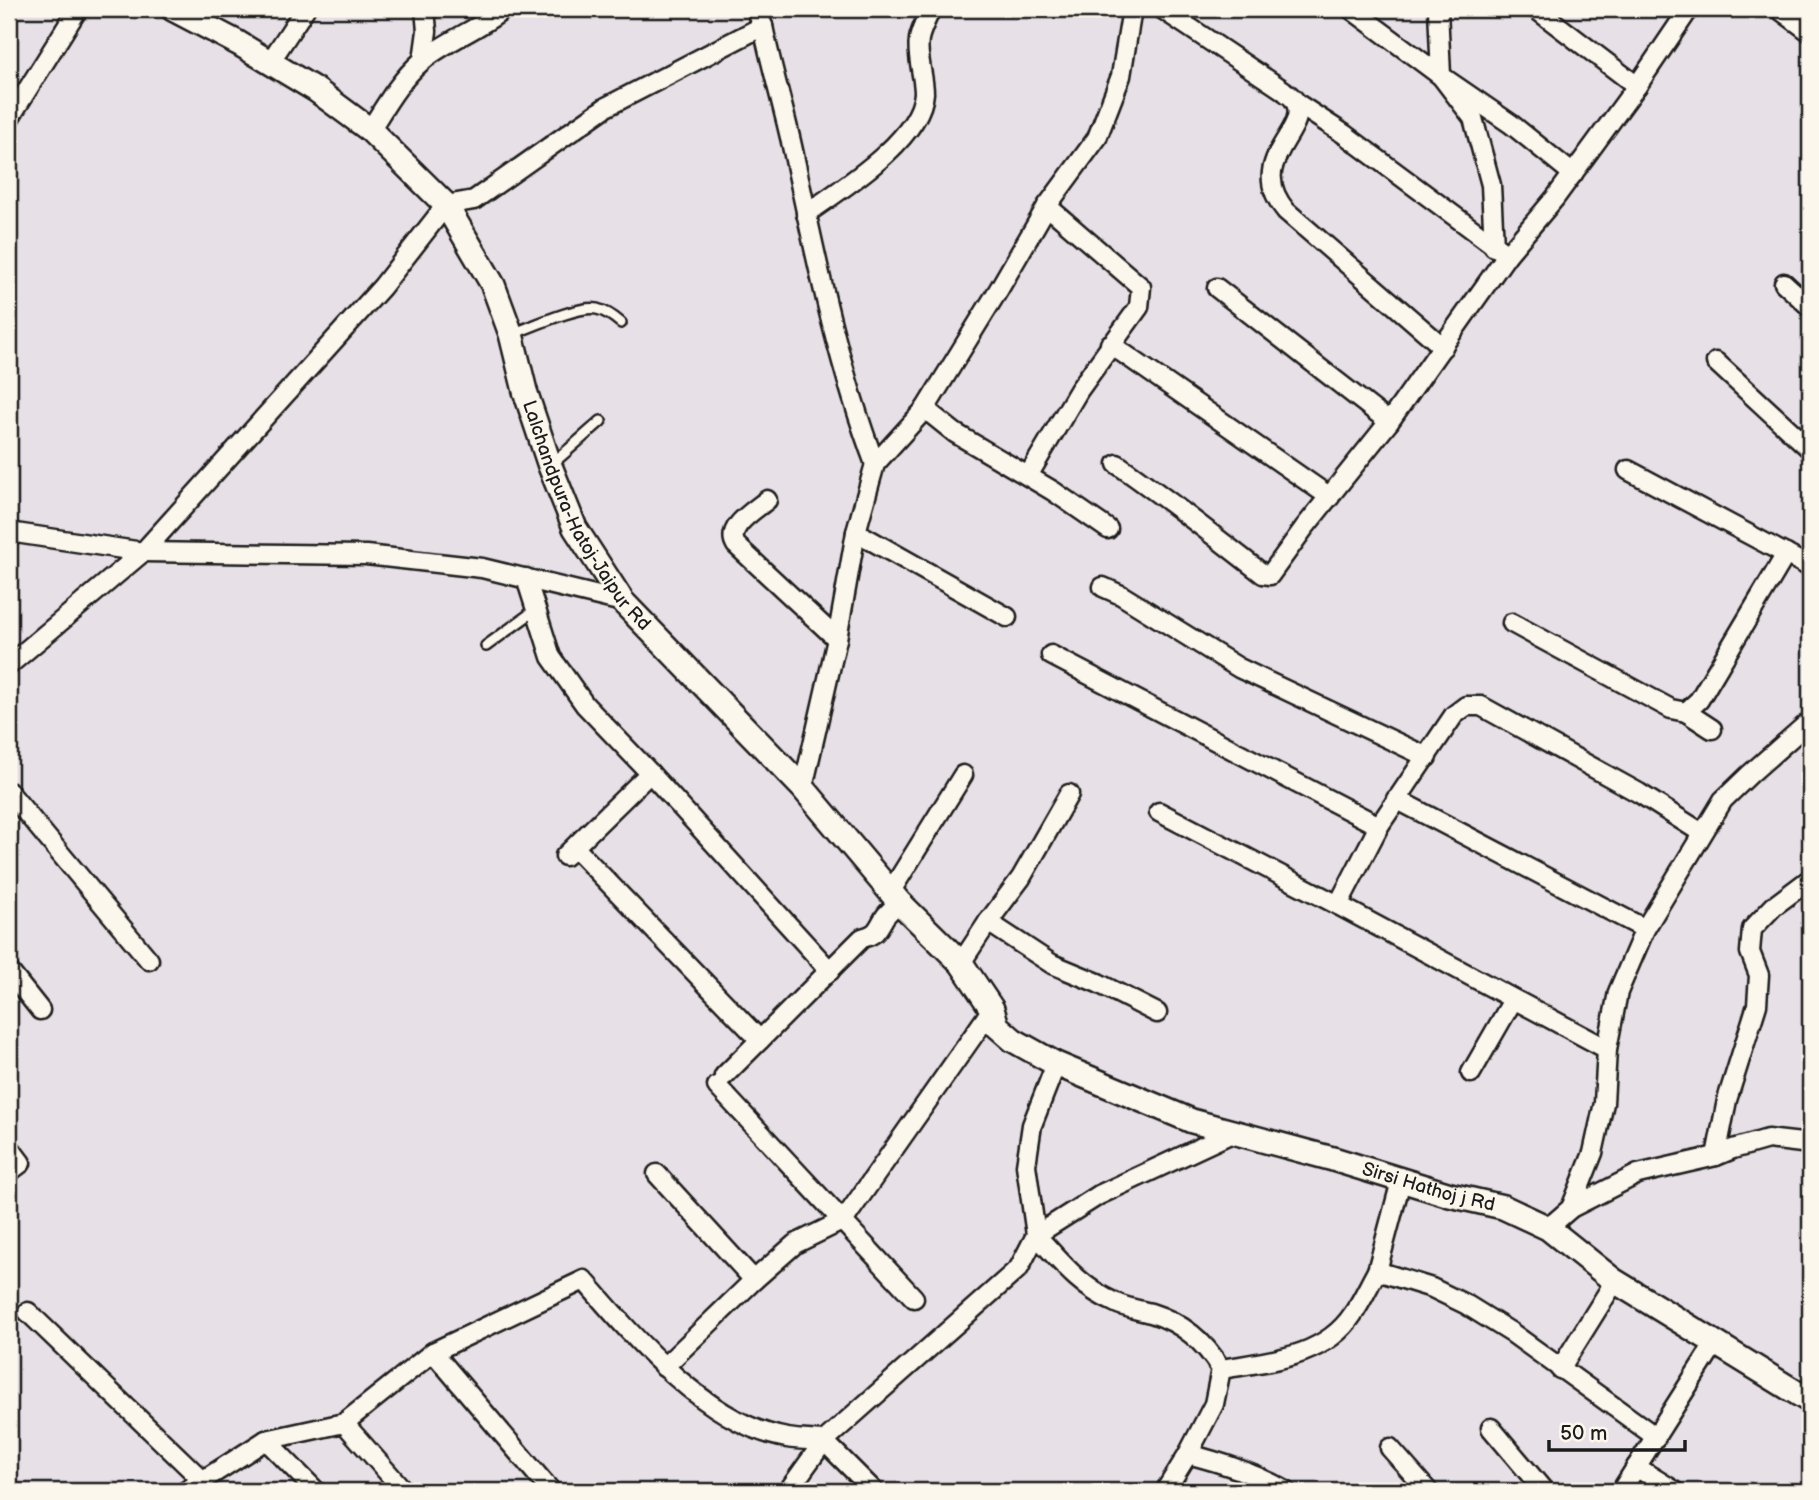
<svg xmlns="http://www.w3.org/2000/svg" width="1819" height="1500" font-family="'Balsamiq Sans',sans-serif">
<style>
.lines{fill:none;stroke-linecap:round;stroke-linejoin:round}
.service-casing{stroke:#1c1c1c;stroke-width:14}
.minor-casing{stroke:#1c1c1c;stroke-width:23}
.tertiary-casing{stroke:#1c1c1c;stroke-width:28}
.service{stroke:#fbf7ec;stroke-width:9}
.minor{stroke:#fbf7ec;stroke-width:18}
.tertiary{stroke:#fbf7ec;stroke-width:23}
.labels{text-anchor:middle;dominant-baseline:central;stroke-width:5;stroke-linejoin:round;paint-order:stroke}
.street-label{font-size:19px;fill:#1c1c1c;stroke:#fbf7ec}
</style>
<rect width="100%" height="100%" fill="#e8e0e7"/>
<filter id="ink" filterUnits="userSpaceOnUse"><feTurbulence type="fractalNoise" baseFrequency=".0143" numOctaves="2"/><feDisplacementMap in="SourceGraphic" scale="14" xChannelSelector="R" yChannelSelector="G"/><feConvolveMatrix kernelMatrix="1 2 1 2 8 2 1 2 1" color-interpolation-filters="sRGB"/></filter>
<g filter="url(#ink)">
<g class="lines">
<g class="service-casing">
<g id="service">
<path d="M512,334C531,327 579,305 597,309C606,311 614,317 621,323"/>
<path d="M551,465L601,421"/>
<path d="M486,646L534,611"/>
</g>
</g>
<g class="minor-casing">
<g id="minor">
<path d="M756,9L763,26C772,71 786,115 795,160C817,263 838,366 875,464"/>
<path d="M1162,9L1283,90C1286,93 1293,97 1295,101C1312,131 1243,160 1286,211L1443,347"/>
<path d="M1351,9L1441,76L1511,124L1573,174"/>
<path d="M1438,9L1441,76L1473,118L1491,185L1494,247"/>
<path d="M1536,9L1637,86"/>
<path d="M1779,9L1810,32"/>
<path d="M423,60L427,31L425,9"/>
<path d="M270,62L305,9"/>
<path d="M1295,102L1344,134L1507,255"/>
<path d="M9,119L78,9"/>
<path d="M370,130C386,105 399,81 422,61C446,41 479,29 504,9"/>
<path d="M806,214C841,189 921,140 924,93C924,75 916,56 919,39C921,29 927,18 931,9"/>
<path d="M1784,283L1810,307"/>
<path d="M1217,288L1389,422"/>
<path d="M1110,344L1330,497"/>
<path d="M1716,362L1810,449"/>
<path d="M925,409L955,433L1053,491L1108,529"/>
<path d="M1117,464C1168,499 1215,537 1263,574L1270,575L1304,528L1389,422L1507,255L1555,198L1637,86L1689,9"/>
<path d="M1628,470L1810,567"/>
<path d="M1028,476L1079,390L1139,307L1141,287L1047,206"/>
<path d="M767,500C754,511 725,527 736,545L837,639"/>
<path d="M9,532L143,552L366,555L482,568L623,602"/>
<path d="M856,532L1007,617"/>
<path d="M526,578L551,657L585,705L650,773L830,971"/>
<path d="M1103,587L1121,595L1239,668L1427,757"/>
<path d="M1512,623L1671,709L1686,712L1699,700L1786,554"/>
<path d="M1051,655L1379,826"/>
<path d="M9,665L143,552L382,287L446,205L474,200L606,107L763,26"/>
<path d="M1686,712L1712,729"/>
<path d="M803,788L837,639L856,532L875,464L925,409L999,289L1047,206L1097,138L1121,76L1132,9"/>
<path d="M9,792L149,960"/>
<path d="M1396,799L1645,929"/>
<path d="M1159,812L1338,905"/>
<path d="M575,848L760,1040"/>
<path d="M565,856L650,773"/>
<path d="M891,891L963,775"/>
<path d="M988,922L1052,964L1098,983L1157,1013"/>
<path d="M961,963L988,922L1021,878L1069,794"/>
<path d="M9,971L40,1010"/>
<path d="M1607,1049L1338,905L1379,826L1454,715L1466,706H1481L1639,793L1702,833"/>
<path d="M1471,1073L1513,1000"/>
<path d="M724,1076L862,938C875,935 877,931 883,920C886,913 894,908 899,902"/>
<path d="M717,1086L914,1298"/>
<path d="M1234,1132L1099,1195L1036,1235C1060,1261 1081,1288 1114,1302C1125,1308 1139,1310 1151,1313C1183,1323 1204,1341 1221,1369L1214,1404L1188,1454C1223,1463 1254,1473 1286,1491"/>
<path d="M9,1147L21,1163L9,1172"/>
<path d="M1716,1156L1727,1100L1757,1005L1759,975L1750,952L1752,929L1774,906L1810,879"/>
<path d="M657,1174L754,1280"/>
<path d="M1571,1208L1593,1153L1604,1103L1607,1049L1618,992L1645,929L1723,800L1750,774L1810,721"/>
<path d="M1548,1228L1571,1208L1638,1174L1716,1156L1733,1149L1768,1139L1810,1144"/>
<path d="M1377,1271L1401,1181"/>
<path d="M28,1312L202,1480"/>
<path d="M433,1352L551,1491"/>
<path d="M664,1367L754,1280L795,1244L844,1220L992,1009"/>
<path d="M1221,1369C1269,1361 1324,1358 1353,1314C1362,1301 1369,1285 1377,1271L1432,1288L1467,1305L1512,1333L1656,1437"/>
<path d="M1560,1369L1615,1281"/>
<path d="M344,1423L404,1491"/>
<path d="M1491,1428L1544,1491"/>
<path d="M266,1440L316,1491"/>
<path d="M1390,1448L1428,1491"/>
<path d="M1636,1467L1675,1491"/>
<path d="M186,1491L266,1440L344,1423L433,1352L584,1280C634,1338 708,1425 787,1438C799,1440 812,1440 824,1441"/>
<path d="M788,1491L824,1441"/>
<path d="M874,1491L824,1441L1019,1268L1036,1235L1026,1165L1032,1125L1056,1064"/>
<path d="M1165,1491L1188,1454"/>
<path d="M1621,1491L1715,1343"/>
</g>
</g>
<g class="tertiary-casing">
<g id="tertiary">
<path id="s1" d="M173,9L238,43L316,90L370,130L446,205L493,285L511,334L525,391L550,466L575,528L623,602L803,788L899,902L961,963L992,1009L997,1026L1013,1040L1056,1064L1192,1121L1333,1159L1450,1195L1503,1207L1548,1228L1613,1280L1810,1401"/>
</g>
</g>
<use href="#service" class="service"/>
<use href="#minor" class="minor"/>
<use href="#tertiary" class="tertiary"/>
</g>
</g>
<g class="labels">
<g class="street-label">
<text stroke="none"><textPath href="#s1" startOffset="682">Lalchandpura-Hatoj-Jaipur Rd</textPath></text>
<text stroke="none"><textPath href="#s1" startOffset="1808">Sirsi Hathoj j Rd</textPath></text>
</g>
</g>
<rect width="1819" height="1500" fill="none" stroke="#fbf7ec" stroke-width="35"/>
<rect x="18" y="18" width="1784" height="1465" fill="none" stroke="#1c1c1c" stroke-width="2.5" filter="url(#ink)"/>
<path d="M1549 1440v10h136v-10" fill="none" stroke="#1c1c1c" stroke-width="3.5"/>
<text x="1560" y="1440" font-size="21" fill="#1c1c1c" stroke="#fbf7ec" stroke-width="5" paint-order="stroke">50 m</text>
</svg>
